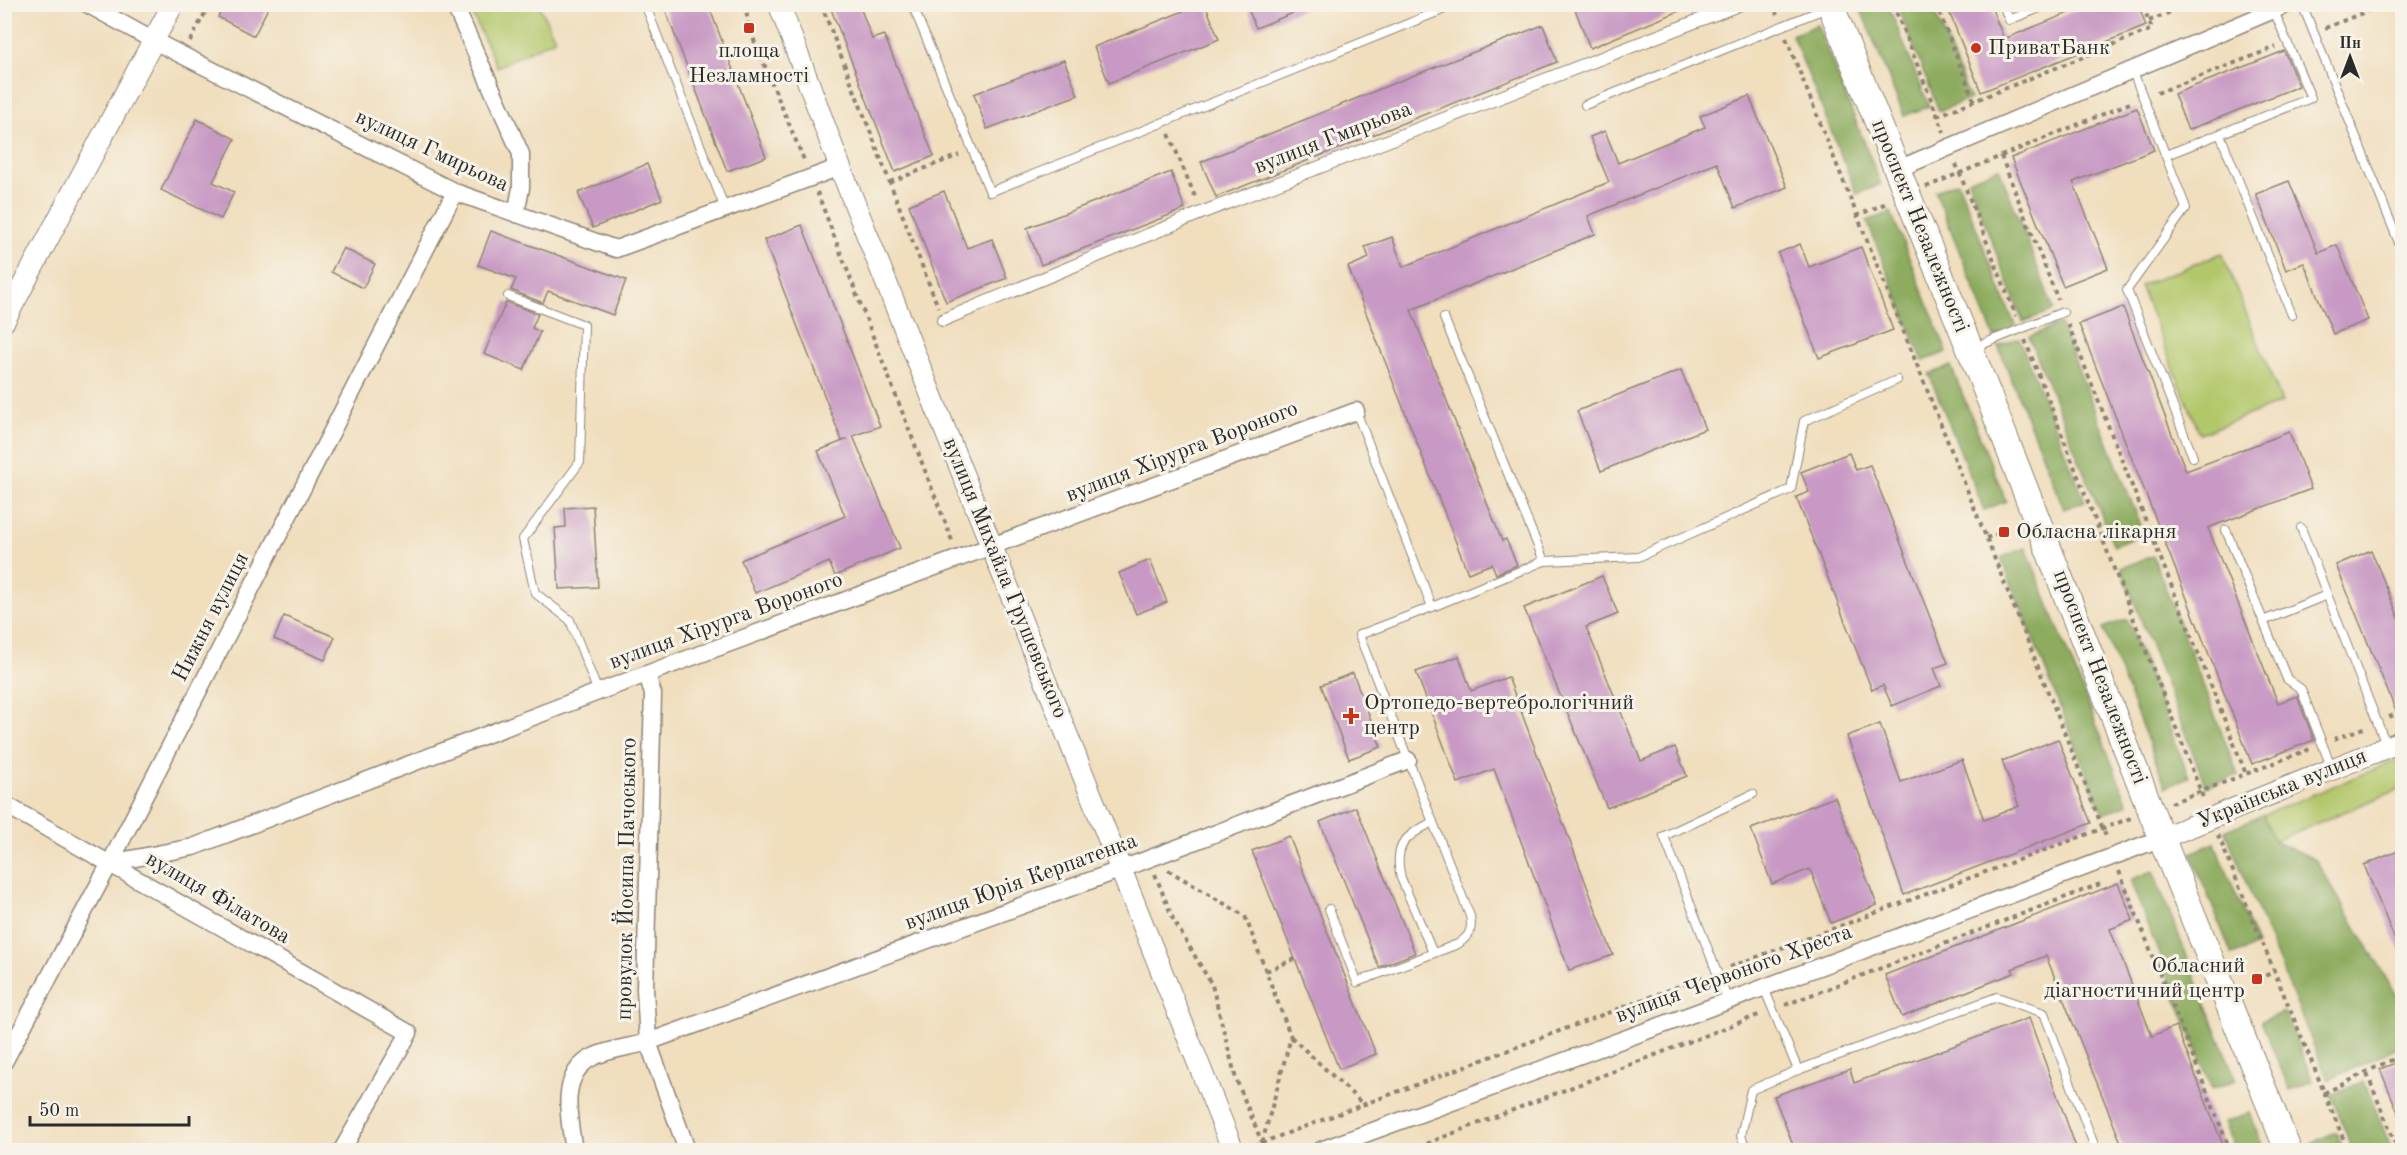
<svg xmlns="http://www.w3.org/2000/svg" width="2407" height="1155" font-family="'Old Standard TT',serif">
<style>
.green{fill:#b2c76b;stroke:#6e794b;stroke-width:1.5}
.forest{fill:#8dac5f;stroke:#5c6c45;stroke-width:1.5}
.building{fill:#c899c4}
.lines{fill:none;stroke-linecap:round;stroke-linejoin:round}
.service-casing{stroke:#8e8474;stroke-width:10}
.pedestrian-casing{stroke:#8e8474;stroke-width:14}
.minor-casing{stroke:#8e8474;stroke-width:19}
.tertiary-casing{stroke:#8e8474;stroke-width:23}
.primary-casing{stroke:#8e8474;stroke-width:28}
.path{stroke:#8e8474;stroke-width:4;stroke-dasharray:4.5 4.5;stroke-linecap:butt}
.service{stroke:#fff;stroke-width:8}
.pedestrian{stroke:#fff;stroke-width:12}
.minor{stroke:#fff;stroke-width:16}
.tertiary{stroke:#fff;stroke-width:21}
.primary{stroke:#fff;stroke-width:26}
.poi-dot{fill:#c8321e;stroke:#f7f3e8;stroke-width:2}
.labels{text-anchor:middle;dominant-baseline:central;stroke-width:6;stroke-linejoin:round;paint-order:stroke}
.poi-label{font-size:22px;fill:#2b2b2b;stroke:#f7f3e8;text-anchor:start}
.street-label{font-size:22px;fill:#2b2b2b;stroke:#f7f3e8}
</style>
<rect width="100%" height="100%" fill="#f7f3e8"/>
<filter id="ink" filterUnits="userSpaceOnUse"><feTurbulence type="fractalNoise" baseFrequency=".0167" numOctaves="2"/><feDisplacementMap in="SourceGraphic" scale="12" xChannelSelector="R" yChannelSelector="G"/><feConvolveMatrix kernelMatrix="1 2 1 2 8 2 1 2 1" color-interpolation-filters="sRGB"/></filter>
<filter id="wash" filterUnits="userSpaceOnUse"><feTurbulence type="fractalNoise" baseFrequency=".008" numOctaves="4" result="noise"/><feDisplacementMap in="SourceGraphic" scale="24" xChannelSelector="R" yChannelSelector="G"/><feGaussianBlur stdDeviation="1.35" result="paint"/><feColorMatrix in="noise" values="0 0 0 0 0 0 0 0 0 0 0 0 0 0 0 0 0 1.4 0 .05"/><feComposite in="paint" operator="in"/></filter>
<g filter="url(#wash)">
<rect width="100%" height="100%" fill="#f0debd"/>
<g class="green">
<path d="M475,4L539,5L555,39L497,67L469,7Z"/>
<path d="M2222,253L2282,402L2200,434L2140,286Z"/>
<path d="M2402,758V788L2274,841L2263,815Z"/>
</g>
<g class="forest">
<path d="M1859,5H1888L1929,106L1904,116Z"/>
<path d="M1897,5H1932L1970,99L1939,111Z"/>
<path d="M1817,25L1881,184L1857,194L1792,35Z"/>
<path d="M1999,168L2054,310L2023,322L1968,180Z"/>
<path d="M1958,182L2016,328L1994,337L1935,191Z"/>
<path d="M1891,212L1947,352L1923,361L1867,221Z"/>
<path d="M2060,324L2144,533L2114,546L2029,337Z"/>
<path d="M2019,338L2085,501L2064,509L1998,346Z"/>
<path d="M1951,366L2006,501L1984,510L1929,374Z"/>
<path d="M2026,548L2128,804L2103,814L2001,558Z"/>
<path d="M2153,556L2238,775L2206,787L2121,568Z"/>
<path d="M2127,619L2189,777L2166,787L2103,628Z"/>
<path d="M2263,815L2274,841L2315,859L2402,1004V1046L2328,1080L2225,831Z"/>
<path d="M2215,843L2257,945L2232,955L2191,853Z"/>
<path d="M2153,871L2236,1080L2212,1089L2130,880Z"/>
<path d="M2284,1012L2313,1081L2290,1090L2261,1021Z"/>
<path d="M2364,1081L2392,1150H2353L2331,1095Z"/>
<path d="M2249,1113L2264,1150H2235L2224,1122Z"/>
<path d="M2336,1132L2344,1150H2317L2313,1142Z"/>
</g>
<g id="blocks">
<g class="building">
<path d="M225,4H270L254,36L218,17Z"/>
<path d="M663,4H708L766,157L727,171Z"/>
<path d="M829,4H859L872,39L884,35L934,156L895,172Z"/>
<path d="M1201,4H1205L1219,39L1109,83L1094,47Z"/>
<path d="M1246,4H1313V5L1256,28Z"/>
<path d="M1573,4H1694V5L1590,48Z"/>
<path d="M1946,4H1990L2004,39L2091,4H2138L2146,26L1981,92Z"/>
<path d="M1543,25L1557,62L1216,197L1201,162L1392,84Z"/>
<path d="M2284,51L2299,86L2188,130L2174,94Z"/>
<path d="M1064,60L1078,95L987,129L974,94Z"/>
<path d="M1749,96L1787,187L1735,208L1717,163L1588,216L1595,234L1411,310L1502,541L1506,539L1517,565L1496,574L1492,564L1468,573L1348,267L1369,258L1365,247L1392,237L1403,267L1609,182L1590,137L1605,131L1618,163L1705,127L1700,116Z"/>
<path d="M2137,108L2154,150L2073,182L2108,268L2063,286L2011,158Z"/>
<path d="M197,119L235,139L213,182L234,192L221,219L161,190Z"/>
<path d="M647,164L662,199L593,228L578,193Z"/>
<path d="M1171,172L1185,209L1041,265L1027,228Z"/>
<path d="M2289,181L2318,253L2337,245L2368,320L2333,334L2304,263L2286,270L2256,194Z"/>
<path d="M944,191L967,248L992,239L1007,278L946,302L909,205Z"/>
<path d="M802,225L880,426L853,436L900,548L835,576L829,562L755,593L741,560L845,516L818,451L848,439L842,441L764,240Z"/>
<path d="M491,231L626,280L613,315L548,291L543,303L511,290L516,279L478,265Z"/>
<path d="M1800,244L1809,267L1861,247L1893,330L1819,358L1778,253Z"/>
<path d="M343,248L375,264L363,288L331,272Z"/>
<path d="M506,302L538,314L532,328L540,332L524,370L484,354Z"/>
<path d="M2123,307L2186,471L2289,432L2311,489L2208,528L2278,703L2297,696L2314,740L2252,764L2079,324Z"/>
<path d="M1681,370L1705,429L1601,471L1577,411Z"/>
<path d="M1849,453L1856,470L1870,465L1948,663L1934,668L1941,686L1892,706L1883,685L1872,690L1796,497L1809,492L1801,472Z"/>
<path d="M593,506L598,587L559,589L555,528L566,527L565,508Z"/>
<path d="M2371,550L2403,628L2402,726L2336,565Z"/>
<path d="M1150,560L1167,602L1136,614L1119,573Z"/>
<path d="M1602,576L1618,614L1586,627L1641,761L1675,747L1687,776L1607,808L1524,608Z"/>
<path d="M284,616L335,637L325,660L274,639Z"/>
<path d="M1459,656L1471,691L1508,677L1613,955L1569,970L1494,769L1458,783L1416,672Z"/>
<path d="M1353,673L1381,747L1349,759L1321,685Z"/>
<path d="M1880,724L1901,782L1962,760L1984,820L2019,806L2002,761L2058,739L2091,823L1904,895L1847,736Z"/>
<path d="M1835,797L1877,905L1831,923L1810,869L1772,884L1751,829Z"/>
<path d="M1356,807L1415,953L1379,967L1320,822Z"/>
<path d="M1289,836L1376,1054L1339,1069L1252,851Z"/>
<path d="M2403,849V957H2402L2364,865Z"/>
<path d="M2118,883L2133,920L2110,929L2152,1036L2176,1026L2225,1150H2124L2046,956L2012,969L2014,973L1902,1017L1885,975Z"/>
<path d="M2029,1018L2077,1150H1795L1774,1096L1850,1069L1854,1083Z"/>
<path d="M2403,1060V1122H2402L2380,1069Z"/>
</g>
</g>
</g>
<g filter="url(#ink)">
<use href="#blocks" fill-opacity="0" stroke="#8e8474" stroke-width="1.5"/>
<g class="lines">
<g class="service-casing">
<g id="service">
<path d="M645,4L725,209"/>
<path d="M912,4L990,192L1457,4"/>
<path d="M2003,4L2009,20L2050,4"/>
<path d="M2302,4L2402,250"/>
<path d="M2132,69L2186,208L2127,290L2193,457"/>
<path d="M1585,105L1827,8"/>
<path d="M2220,134L2292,315"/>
<path d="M2166,155L2311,98L2274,11"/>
<path d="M508,296L584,325L580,462L523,539L535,593L570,620L598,692"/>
<path d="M1973,348L2063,312"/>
<path d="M2301,528L2387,747"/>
<path d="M2226,530L2287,679L2301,689L2332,769"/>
<path d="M1544,561L1638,557L1791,489L1804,421L1897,380"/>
<path d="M1432,607L1544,561L1444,318"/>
<path d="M2263,621L2327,595"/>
<path d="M1329,909L1357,982L1458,944C1469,936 1473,931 1470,916L1359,635L1432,607L1356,411"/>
<path d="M1433,953L1401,878C1393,845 1405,836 1433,822"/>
<path d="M1764,988L1798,1070"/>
<path d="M1728,1001L1664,836L1753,794"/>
<path d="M1747,1150L1741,1136L1751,1090L1798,1070L1997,997L2044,1013L2096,1150"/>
</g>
</g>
<g class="pedestrian-casing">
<path id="pedestrian" d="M943,320L1201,213L1741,4"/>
</g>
<g class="minor-casing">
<g id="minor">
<path d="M87,4L154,41L455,192L616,249L840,167"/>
<path d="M454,4L521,154V188L516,214"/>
<path d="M1898,169L2288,4"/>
<path d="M647,674L653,694L645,989L648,1042L687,1150"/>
<path d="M4,804L409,1033L342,1150"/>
<path d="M110,863L193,847L598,692L1356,411"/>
<path d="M4,1062L110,863L455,192"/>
<path d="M574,1150C569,1119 558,1074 593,1057C609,1049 631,1047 648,1042L1122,869L1408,760"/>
<path d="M1321,1150L1728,1001L2162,838"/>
</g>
</g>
<g class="tertiary-casing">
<g id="tertiary">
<path d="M779,4L840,167L1233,1150"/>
<path d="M4,321L173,4"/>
<path d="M2162,838L2402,741"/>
</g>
</g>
<g class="primary-casing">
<path id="primary" d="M1830,4L1970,349L2173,867L2288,1150"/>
</g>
<g class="path">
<path d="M745,4L749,28L804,160"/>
<path d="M821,4L938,307"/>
<path d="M1772,4L1777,15"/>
<path d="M1893,4L1944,132"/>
<path d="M1936,4L1974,101"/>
<path d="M2149,21L2190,4"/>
<path d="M2325,28L2385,4"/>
<path d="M1786,38L2107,839"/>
<path d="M190,41L210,4"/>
<path d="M2157,93L2276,47"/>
<path d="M1937,116L2152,29L2142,4"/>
<path d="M1169,134L1196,199"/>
<path d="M2001,156L2058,300"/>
<path d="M1956,164L2016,316"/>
<path d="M890,182L959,155"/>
<path d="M1926,187L2130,103"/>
<path d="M817,192L953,543"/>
<path d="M1856,216L1889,202"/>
<path d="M2068,324L2246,774"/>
<path d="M2025,340L2204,800"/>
<path d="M1986,538L2004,532"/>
<path d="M2389,717L2402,712"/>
<path d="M2334,739L2366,727"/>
<path d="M2171,803L2310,749"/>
<path d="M2218,835L2348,1150"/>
<path d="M1168,870L1245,916L1291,1037L1262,1143"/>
<path d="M2119,871L2230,1150"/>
<path d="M1155,874L1173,919L1212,985L1236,1079L1265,1150"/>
<path d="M1730,967L2131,818"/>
<path d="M1266,971L1295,959"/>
<path d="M2257,979L2274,972"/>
<path d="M1785,1005L2100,884"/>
<path d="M1291,1037L1364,1105"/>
<path d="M2367,1074L2398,1150"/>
<path d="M2324,1093C2351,1081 2375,1066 2402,1056"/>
<path d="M1253,1146L1703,977"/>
<path d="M1410,1150L1761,1014"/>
</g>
<use href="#service" class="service"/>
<use href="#pedestrian" class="pedestrian"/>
<use href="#minor" class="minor"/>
<use href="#tertiary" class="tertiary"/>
<use href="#primary" class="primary"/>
</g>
</g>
<g class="poi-dot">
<rect x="743" y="22" width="12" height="12" rx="3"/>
<circle cx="1976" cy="48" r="6"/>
<rect x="1998" y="526" width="12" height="12" rx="3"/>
<path d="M1348 707h6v6h6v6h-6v6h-6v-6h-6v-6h6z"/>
<rect x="2251" y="973" width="12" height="12" rx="3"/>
</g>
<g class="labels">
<g class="poi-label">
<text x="1988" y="48">ПриватБанк</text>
<text x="749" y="51" text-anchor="middle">площа<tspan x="749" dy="25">Незламності</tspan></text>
<text x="2016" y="532">Обласна лікарня</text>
<text x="1364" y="703">Ортопедо-вертебрологічний<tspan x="1364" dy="25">центр</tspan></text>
<text x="2245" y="966" text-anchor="end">Обласний<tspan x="2245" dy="25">діагностичний центр</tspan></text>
</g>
<g class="street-label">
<text transform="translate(1333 138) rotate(-21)">вулиця Гмирьова</text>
<text transform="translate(432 151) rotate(25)">вулиця Гмирьова</text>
<text transform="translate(1920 226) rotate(68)">проспект Незалежності</text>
<text transform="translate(1182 452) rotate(-21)">вулиця Хірурга Вороного</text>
<text transform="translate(1005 578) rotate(68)">вулиця Михайла Грушевського</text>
<text transform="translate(211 617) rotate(-63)">Нижня вулиця</text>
<text transform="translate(726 621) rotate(-20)">вулиця Хірурга Вороного</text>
<text transform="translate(2100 677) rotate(69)">проспект Незалежності</text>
<text transform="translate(2282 789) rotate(-22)">Українська вулиця</text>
<text transform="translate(627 879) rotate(-89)">провулок Йосипа Пачоського</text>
<text transform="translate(1021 882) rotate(-20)">вулиця Юрія Керпатенка</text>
<text transform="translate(218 898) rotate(30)">вулиця Філатова</text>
<text transform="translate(1734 974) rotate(-20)">вулиця Червоного Хреста</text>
</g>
</g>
<rect width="2407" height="1155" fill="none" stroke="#f7f3e8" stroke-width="24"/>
<g transform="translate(2350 57)" stroke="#f7f3e8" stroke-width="4.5" paint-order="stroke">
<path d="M0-4.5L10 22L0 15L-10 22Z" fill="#2b2b2b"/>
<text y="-9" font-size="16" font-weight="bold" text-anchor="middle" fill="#2b2b2b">Пн</text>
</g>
<path d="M30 1116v9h159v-9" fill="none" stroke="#2b2b2b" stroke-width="3"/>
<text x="39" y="1116" font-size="18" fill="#2b2b2b" stroke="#f7f3e8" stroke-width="4.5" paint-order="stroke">50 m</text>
</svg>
